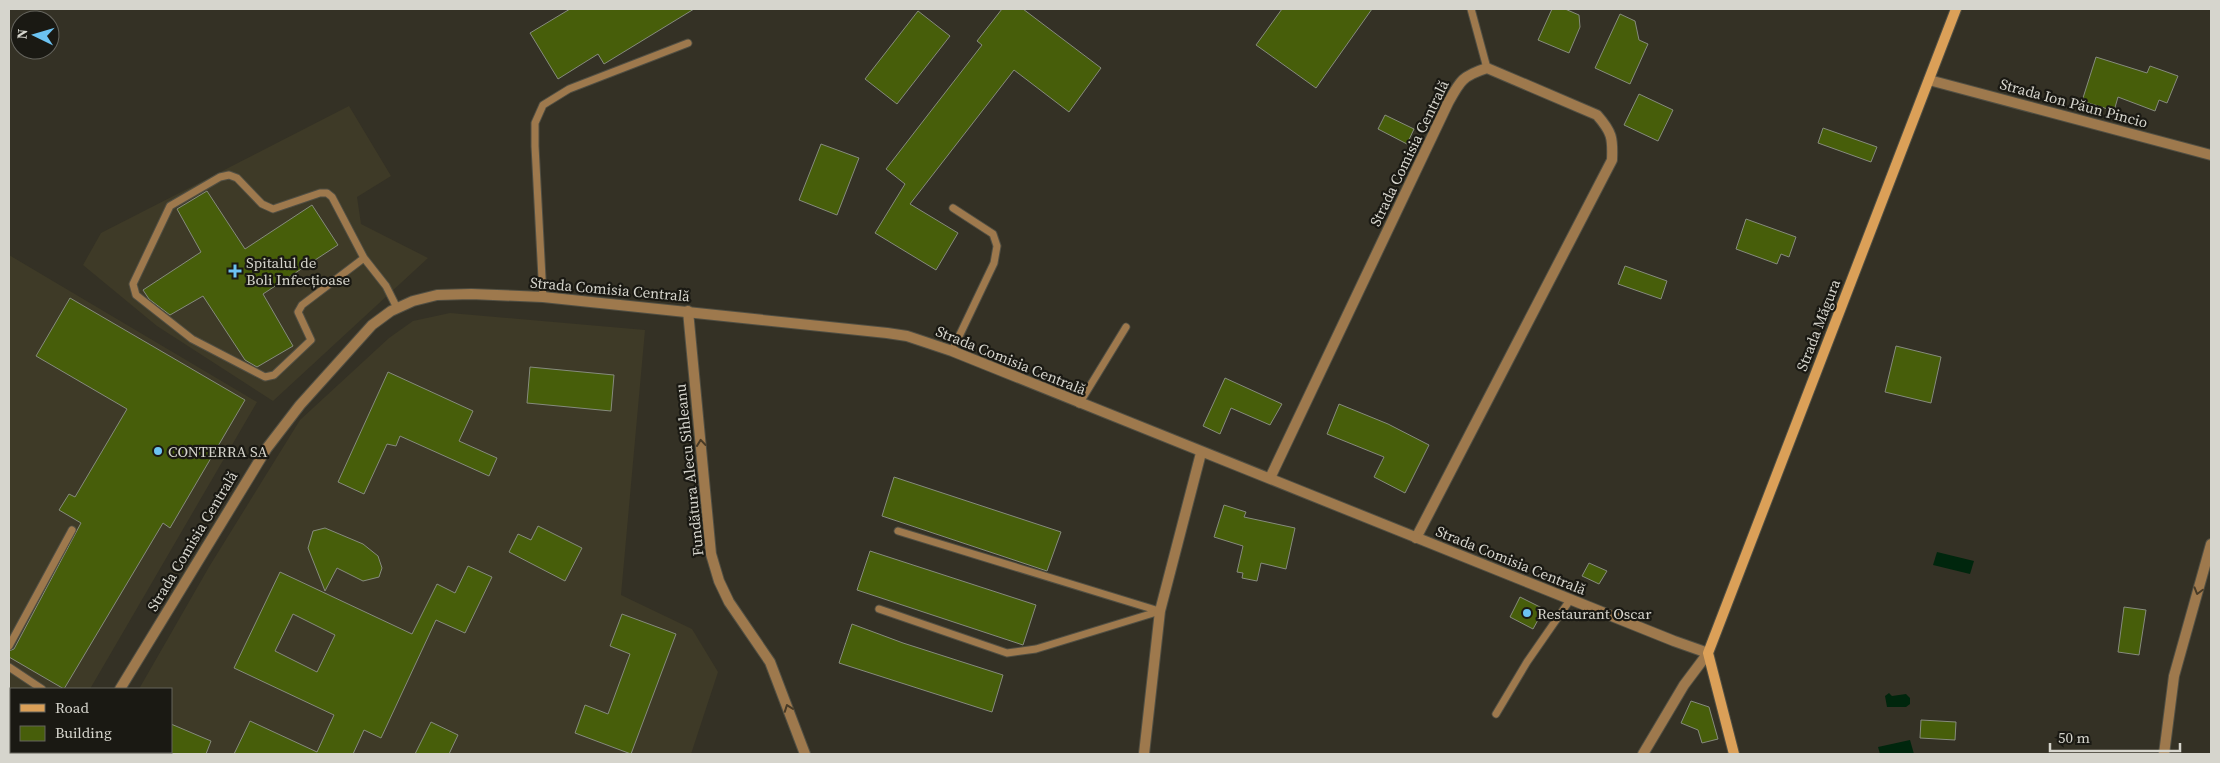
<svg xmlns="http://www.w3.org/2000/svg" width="2220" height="763" font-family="'Source Serif 4',serif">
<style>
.built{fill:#3e3a27}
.water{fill:#00260d}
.building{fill:#475e0a;stroke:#868b7d;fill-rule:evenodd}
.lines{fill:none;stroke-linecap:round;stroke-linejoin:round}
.service-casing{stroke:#514f43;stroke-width:9}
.minor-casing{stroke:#514f43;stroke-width:12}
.tertiary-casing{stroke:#514f43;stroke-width:12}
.secondary-casing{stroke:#514f43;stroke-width:12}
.service{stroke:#9e794d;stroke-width:7}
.minor{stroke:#9e794d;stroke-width:10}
.tertiary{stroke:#9e794d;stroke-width:10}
.secondary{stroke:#dba058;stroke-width:10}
.oneway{stroke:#483b27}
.poi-dot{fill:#6cc3f2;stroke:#1a1913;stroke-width:2}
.labels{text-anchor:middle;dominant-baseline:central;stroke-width:4.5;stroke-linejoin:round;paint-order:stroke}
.street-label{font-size:15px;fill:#d6d5cd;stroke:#1a1913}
.poi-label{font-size:15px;fill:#d6d5cd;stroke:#1a1913;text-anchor:start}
</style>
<rect width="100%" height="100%" fill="#343125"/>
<g class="built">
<path d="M349,106L391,176L357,197L361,224L428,258L273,401L157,326L83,265L101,233Z"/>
<path d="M9,255L257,402L90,689H11V701L9,700Z"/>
<path d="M450,313L645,330L621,595L692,629L718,672L691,754H102L103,752H171V689H139L209,567L300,420L389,338L413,321Z"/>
</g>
<g class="water">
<path d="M1937,552L1974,561L1970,574L1933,565Z"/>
<path d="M1889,693L1892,696L1906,694L1910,698V704L1906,707H1887L1885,696Z"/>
<path d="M1910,740L1914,754H1880L1878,747Z"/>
</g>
<g class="building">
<path d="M570,9H694L604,64L598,54L558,79L530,33Z"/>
<path d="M1002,9H1023L1101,68L1069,112L1014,70L910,204L958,233L936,270L875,233L905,184L886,169L982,45L977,41Z"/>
<path d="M1282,9H1372L1316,88L1256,45Z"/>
<path d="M1552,9H1565L1579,15L1580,27L1569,53L1538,40Z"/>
<path d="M918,11L950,36L897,104L865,79Z"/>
<path d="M1620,14L1635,21L1639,40L1648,44L1630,84L1595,68Z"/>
<path d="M2096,57L2147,73L2150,66L2178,76L2167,103L2159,100L2155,111L2118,97L2114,111L2082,101Z"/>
<path d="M1639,94L1673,110L1658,141L1624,125Z"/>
<path d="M1385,115L1414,129L1407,144L1378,129Z"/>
<path d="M1823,128L1877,147L1871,162L1818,143Z"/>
<path d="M821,144L859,158L837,215L799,200Z"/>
<path d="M207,191L245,249L312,205L338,245L263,294L293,346L257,367L245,360L203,296L170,315L149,299L143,290L201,252L177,209Z"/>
<path d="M1746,219L1796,237L1789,257L1781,254L1777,264L1736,249Z"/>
<path d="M1625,266L1667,281L1661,299L1618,284Z"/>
<path d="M70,298L245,400L170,528L163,523L64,689L9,657V651L14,649L81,523L59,510L69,494L75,497L127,409L36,356Z"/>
<path d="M1896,346L1941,357L1931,403L1885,392Z"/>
<path d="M530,367L614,375L611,411L527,403Z"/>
<path d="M388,372L473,411L459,441L497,458L489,476L400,436L396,446L387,444L364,494L338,482Z"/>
<path d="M1225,378L1282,404L1270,425L1231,408L1220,434L1203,426Z"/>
<path d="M1339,404L1388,424L1429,445L1405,493L1374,477L1384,457L1327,434Z"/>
<path d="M894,477L1061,532L1047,571L882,516Z"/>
<path d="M1224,505L1246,512L1244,517L1295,528L1286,569L1261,563L1257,581L1242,578L1243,573L1237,572L1243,546L1214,537Z"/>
<path d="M538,526L582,548L565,581L509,552L518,534L531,540Z"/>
<path d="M325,528L363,544L378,556L382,568L379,577L363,581L337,568L325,591L308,548L313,531Z"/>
<path d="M870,551L1036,605L1023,645L857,590Z"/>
<path d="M1589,563L1607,571L1599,584L1582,576Z"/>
<path d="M468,566L492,577L465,633L436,620L381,738L364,730L353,754H234L250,721L317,752L334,715L234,668L280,572L412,634L437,584L455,593ZM293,614L335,635L317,672L275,651Z"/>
<path d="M1520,597L1544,609L1533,629L1510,617Z"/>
<path d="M2124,607L2146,610L2139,655L2118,652Z"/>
<path d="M622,614L676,634L631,754L575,733L585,705L608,714L630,654L610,646Z"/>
<path d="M852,624L903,643L1003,675L992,712L839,663Z"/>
<path d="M1691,701L1709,707L1718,739L1702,743L1698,730L1681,723Z"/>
<path d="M1921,720L1956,722L1955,740L1920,738Z"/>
<path d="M431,722L458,735L449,754H415Z"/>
<path d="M171,724L211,741L206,754H171Z"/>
</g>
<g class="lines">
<g class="service-casing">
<g id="service">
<path d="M1471,9L1487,68"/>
<path d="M364,258L332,197L327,193H320L273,209L262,204L237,178L229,175L220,177L170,206L133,284L136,295L192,339L265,377L274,375L311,340L298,312L302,305L364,258L386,286L397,308"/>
<path d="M543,297L535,146V123L543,105L569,89L688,43"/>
<path d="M952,351L994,263L997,246L993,234L953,208"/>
<path d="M1079,404L1126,327"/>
<path d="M898,531L1159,611"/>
<path d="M879,609L1007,653L1036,649L1160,611"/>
<path d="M9,646L72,530"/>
<path d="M9,667L42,689"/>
<path d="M1496,714L1527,662L1570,600"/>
</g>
</g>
<g class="minor-casing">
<g id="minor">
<path d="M1929,80L2211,155"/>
<path d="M688,311L711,554L719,581L729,602L770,662L805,754"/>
<path d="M1270,478L1448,103C1460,81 1462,76 1487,68L1597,115C1612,132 1613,138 1612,160L1416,538"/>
<path d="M1144,754L1160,611L1201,453"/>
<path d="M2164,754L2174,676L2211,544"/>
</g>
</g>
<g class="tertiary-casing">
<g id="tertiary">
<path d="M120,689L267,448L300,405L372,325L391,311L413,301L437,295L471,294L543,297L887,333L907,336L952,351L1674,641L1708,653L1684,685L1643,754"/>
<path d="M84,754L85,752"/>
</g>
</g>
<g class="secondary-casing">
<path id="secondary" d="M1734,754L1708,653L1956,9"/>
</g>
<use href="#service" class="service"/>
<use href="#minor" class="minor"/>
<use href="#tertiary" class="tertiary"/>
<use href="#secondary" class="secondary"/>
</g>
<defs><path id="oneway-chevron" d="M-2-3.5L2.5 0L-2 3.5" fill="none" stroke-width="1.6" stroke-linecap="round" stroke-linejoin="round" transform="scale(1.25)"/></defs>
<g class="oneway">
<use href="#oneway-chevron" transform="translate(701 443) rotate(-96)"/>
<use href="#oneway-chevron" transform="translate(2198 591) rotate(106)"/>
<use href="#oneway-chevron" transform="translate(788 708) rotate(-110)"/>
</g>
<g class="poi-dot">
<path d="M232.5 263.5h5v5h5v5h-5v5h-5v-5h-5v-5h5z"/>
<circle cx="158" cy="451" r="5"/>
<circle cx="1527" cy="613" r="5"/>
</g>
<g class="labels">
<g class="street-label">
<text transform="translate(2074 103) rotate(15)">Strada Ion Păun Pincio</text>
<text transform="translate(1409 153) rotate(-64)">Strada Comisia Centrală</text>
<text transform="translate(610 289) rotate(5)">Strada Comisia Centrală</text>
<text transform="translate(1818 325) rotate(-69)">Strada Măgura</text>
<text transform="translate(1011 360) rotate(22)">Strada Comisia Centrală</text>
<text transform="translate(689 470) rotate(-96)">Fundătura Alecu Sihleanu</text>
<text transform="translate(192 541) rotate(-59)">Strada Comisia Centrală</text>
<text transform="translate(1511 560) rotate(22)">Strada Comisia Centrală</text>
</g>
<g class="poi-label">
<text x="246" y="262">Spitalul de<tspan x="246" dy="17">Boli Infecțioase</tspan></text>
<text x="168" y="451">CONTERRA SA</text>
<text x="1537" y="613">Restaurant Oscar</text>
</g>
</g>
<rect width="2220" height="763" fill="none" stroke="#d6d5cd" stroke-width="20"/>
<rect x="10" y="688" width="162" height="65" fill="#1a1913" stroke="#65645d"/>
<rect x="20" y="704" width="25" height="8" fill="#dba058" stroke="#65645d"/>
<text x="55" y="713" font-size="15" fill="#d6d5cd">Road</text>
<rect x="20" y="726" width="25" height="15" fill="#475e0a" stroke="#65645d"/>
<text x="55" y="738" font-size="15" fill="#d6d5cd">Building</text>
<g transform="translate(35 35) rotate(275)"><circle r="24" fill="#1a1913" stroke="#65645d"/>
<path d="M0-4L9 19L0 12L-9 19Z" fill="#6cc3f2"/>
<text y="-8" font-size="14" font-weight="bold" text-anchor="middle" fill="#d6d5cd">N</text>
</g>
<path d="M2050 743v8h130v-8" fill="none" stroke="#d6d5cd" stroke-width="2.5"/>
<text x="2058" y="743" font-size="15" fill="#d6d5cd" stroke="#1a1913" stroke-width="4" paint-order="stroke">50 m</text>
</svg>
